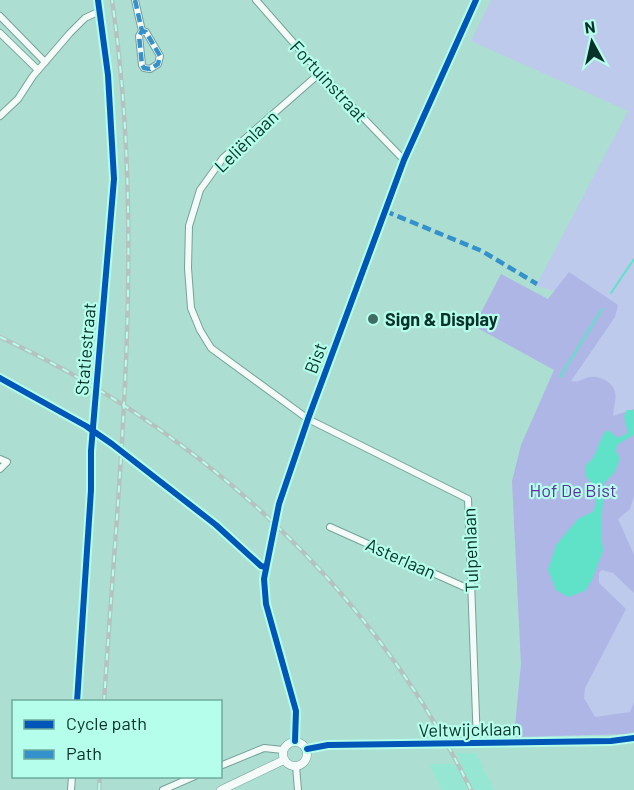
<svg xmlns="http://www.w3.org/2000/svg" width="634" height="790" font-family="Barlow,sans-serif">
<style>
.built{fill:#95e7d3}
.green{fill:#bdcaeb}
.forest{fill:#aeb6e5}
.water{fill:#60e2c8}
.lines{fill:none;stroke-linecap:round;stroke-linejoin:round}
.stream{stroke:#60e2c8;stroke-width:2}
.minor-casing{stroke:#77a198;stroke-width:8}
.tertiary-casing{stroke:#77a198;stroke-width:9}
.minor{stroke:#f3faf8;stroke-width:6}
.tertiary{stroke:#f3faf8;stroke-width:8}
.rail-casing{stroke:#b4c3bf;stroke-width:4.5}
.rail{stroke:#b5feeb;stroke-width:2;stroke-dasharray:7;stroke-linecap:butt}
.quiet{stroke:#3491cc;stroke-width:4.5;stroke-dasharray:9 4.5;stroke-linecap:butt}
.cycleway-casing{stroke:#b5feeb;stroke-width:10}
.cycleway{stroke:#0057b8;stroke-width:6}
.poi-dot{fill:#416e64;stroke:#b5feeb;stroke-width:2}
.labels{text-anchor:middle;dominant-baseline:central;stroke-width:4.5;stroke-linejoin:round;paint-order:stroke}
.street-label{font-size:18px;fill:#073129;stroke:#b5feeb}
.poi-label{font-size:18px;font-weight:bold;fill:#073129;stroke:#b5feeb;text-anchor:start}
.park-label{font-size:18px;fill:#5d32a1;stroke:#b5feeb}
</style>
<rect width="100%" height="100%" fill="#acdfd2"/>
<path class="built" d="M456,753H476L494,790H442L429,764H462Z"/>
<path class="green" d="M491,0H634V732L627,734L514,737L521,664L512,481L523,446L599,305L537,286V284L628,111L471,41Z"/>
<path class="forest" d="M569,272L618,305L615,317L571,381C579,383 581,379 589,377C599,375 613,382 615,392C617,399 613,409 613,416L634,409V496L630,509L618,519L634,555V593L613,573L602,570L599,573V583L626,609L585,688L584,698L595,717L630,712L634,702V732L627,734L514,737L521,664L512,481L521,445L554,370L474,326L501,274L548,299Z"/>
<path class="water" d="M627,410H634L633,435L617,445L616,451L620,459L614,473L604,483L601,531L603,551L592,580L585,591L568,597L556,590L548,570L556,545L578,519L594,511C597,493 599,489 585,476V466L593,458L604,433L608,430L618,438L628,433L624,416Z"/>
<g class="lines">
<g class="stream">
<path d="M611,293L634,259"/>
<path d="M560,377L602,309"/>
</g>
<g class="minor-casing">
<g id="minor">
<path d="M135,0L142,31L139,36L142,65L144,68L150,69L158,64L160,56L146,32L142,31"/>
<path d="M256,0L320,73L404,160"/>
<path d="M0,16L45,62"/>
<path d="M0,33L38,70"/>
<path d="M320,73L223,158L200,190L189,226L188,268L191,308L200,330L211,348L308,419L468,499L477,744"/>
<path d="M0,116L18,99L33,76L70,33L85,18L100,11"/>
<path d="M0,459L7,462L0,469"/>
<path d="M330,527L471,590"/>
<path d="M77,702L91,490V451L114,179L108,75L98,0"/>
<path d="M295,741L296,711L266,604L264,579L279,504L308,419L404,160L476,0"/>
<path d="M220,766L264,748L283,750"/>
<path d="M296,766L298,790"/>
<path d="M71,790L72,776"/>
<path d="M163,790L195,776"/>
</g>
</g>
<g class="tertiary-casing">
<g id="tertiary">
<circle cx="295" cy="754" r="12"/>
<path d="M307,749L328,745L611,741L634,738"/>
<path d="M221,790L284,760"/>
</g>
</g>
<use href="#minor" class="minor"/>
<use href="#tertiary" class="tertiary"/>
<g class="rail-casing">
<g id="rail">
<path d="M0,337C201,431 373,589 471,790"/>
<path d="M104,702C119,468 146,233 112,0"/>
<path d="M99,790L100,776"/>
</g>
</g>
<use href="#rail" class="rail"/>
<g class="quiet">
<path d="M135,0L142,31L139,36L142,65L144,68L150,69L158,64L160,56L146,32L142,31"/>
<path d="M385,211L482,251L537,284"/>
</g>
<g class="cycleway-casing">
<g id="cycleway">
<path d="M0,378L86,426L112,444L216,525L261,566L266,567"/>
<path d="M77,702L91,490V451L114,179L108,75L98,0"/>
<path d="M295,741L296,711L266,604L264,579L279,504L308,419L404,160L476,0"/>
<path d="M307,749L328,745L611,741L634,738"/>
</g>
</g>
<use href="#cycleway" class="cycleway"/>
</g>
<circle class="poi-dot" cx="373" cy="319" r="6"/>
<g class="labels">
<g class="street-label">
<text transform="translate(329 81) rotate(47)">Fortuinstraat</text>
<text transform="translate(246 141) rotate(-44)">Leliënlaan</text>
<text transform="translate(85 349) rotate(-85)">Statiestraat</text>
<text transform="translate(315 358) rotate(-69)">Bist</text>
<text transform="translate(470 550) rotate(-92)">Tulpenlaan</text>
<text transform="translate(401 558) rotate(24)">Asterlaan</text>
<text transform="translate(470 729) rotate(-1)">Veltwijcklaan</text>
</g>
<g class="poi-label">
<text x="385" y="319">Sign &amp; Display</text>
</g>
<g class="park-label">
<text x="573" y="490">Hof De Bist</text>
</g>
</g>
<rect x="12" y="700" width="210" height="78" fill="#b5feeb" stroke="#6fac9d" stroke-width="1.5"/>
<rect x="24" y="720" width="30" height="9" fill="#0057b8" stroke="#6fac9d" stroke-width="1.5"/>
<text x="66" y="730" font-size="18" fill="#073129">Cycle path</text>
<rect x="24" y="750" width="30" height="9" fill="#3491cc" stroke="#6fac9d" stroke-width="1.5"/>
<text x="66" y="760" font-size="18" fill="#073129">Path</text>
<g transform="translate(592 42) rotate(352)" stroke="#b5feeb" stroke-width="4.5" paint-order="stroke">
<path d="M0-4.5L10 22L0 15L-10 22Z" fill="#073129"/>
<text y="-9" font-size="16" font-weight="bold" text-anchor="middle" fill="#073129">N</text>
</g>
</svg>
